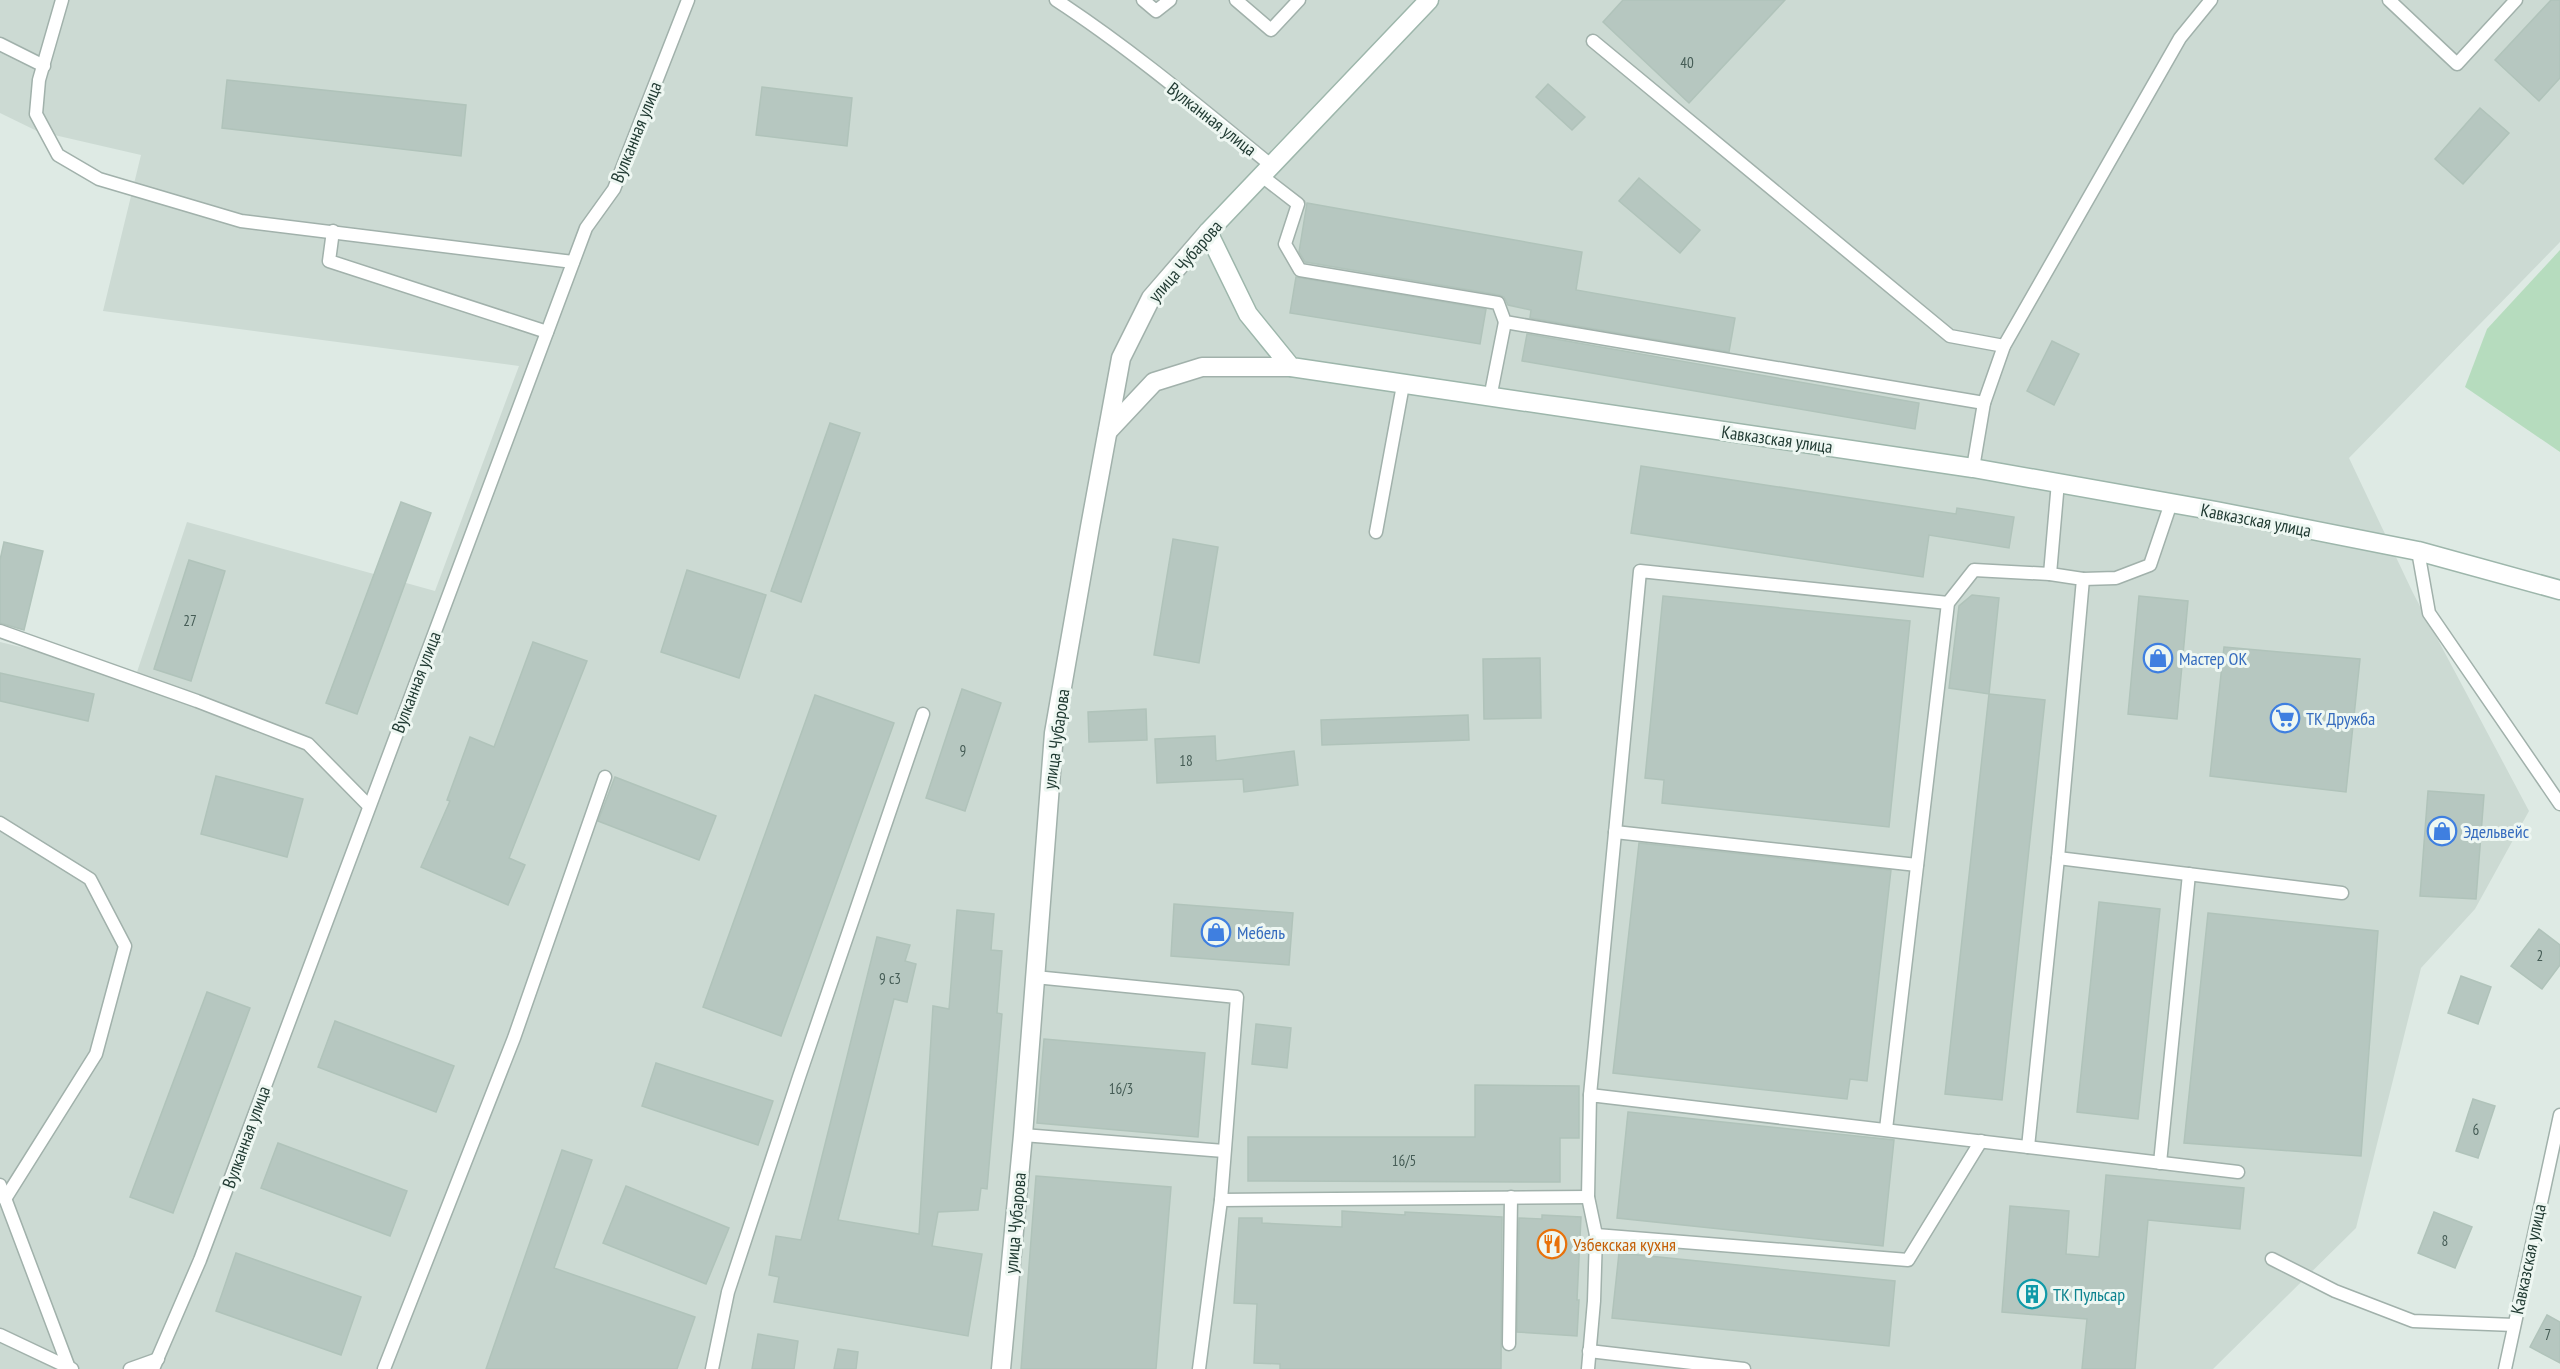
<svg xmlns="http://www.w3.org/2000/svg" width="2560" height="1369" font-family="'PT Sans Narrow',sans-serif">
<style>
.built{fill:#ccdad3}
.green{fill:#b6dcbe}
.building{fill:#b6c7c0;stroke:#b0c3ba;stroke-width:1.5}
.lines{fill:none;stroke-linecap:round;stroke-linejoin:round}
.service-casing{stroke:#a1b1ab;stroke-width:15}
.tertiary-casing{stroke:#a1b1ab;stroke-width:21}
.secondary-casing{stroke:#9db6ab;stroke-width:21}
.service{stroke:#fff;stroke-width:12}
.tertiary{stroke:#fff;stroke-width:18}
.secondary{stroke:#fff;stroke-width:18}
.labels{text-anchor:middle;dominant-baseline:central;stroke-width:6;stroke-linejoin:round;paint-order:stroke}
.number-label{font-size:15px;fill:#455c55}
.street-label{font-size:18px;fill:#1f3931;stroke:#eef7f2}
.shop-label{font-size:18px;fill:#366cbe;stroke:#eef7f2;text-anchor:start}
.food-label{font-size:18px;fill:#c56008;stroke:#eef7f2;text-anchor:start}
.culture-label{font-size:18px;fill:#0d838f;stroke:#eef7f2;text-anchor:start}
</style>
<rect width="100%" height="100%" fill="#deeae4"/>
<path class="built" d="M0,0H2560V242L2349,458L2413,593L2529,811L2475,909L2421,968L2356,1228L2213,1369H0V642L136,675L187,522L435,591L519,366L103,311L141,155L37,131L0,113Z"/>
<path class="green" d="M2560,250V452L2465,387L2487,329Z"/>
<g class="building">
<path d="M1623,0H1785L1689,103L1603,22Z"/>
<path d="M2551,0H2560V78L2539,101L2495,60Z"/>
<path d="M227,80L466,105L461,156L222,128Z"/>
<path d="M1548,84L1585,117L1572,130L1536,97Z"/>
<path d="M762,87L852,98L847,146L756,135Z"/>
<path d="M2480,108L2509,133L2463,184L2435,159Z"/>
<path d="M1639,178L1700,230L1680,253L1619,201Z"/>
<path d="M1307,203L1582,252L1576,290L1735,318L1729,352L1530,318L1531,310L1508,305L1504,297L1499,295L1305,262L1299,252Z"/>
<path d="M1296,277L1486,309L1480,344L1290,313Z"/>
<path d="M1527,334L1919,403L1915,429L1522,361Z"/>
<path d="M2052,341L2079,354L2054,405L2027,391Z"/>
<path d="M830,423L860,433L801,602L771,591Z"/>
<path d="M1641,466L1956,514L1957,508L2014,517L2009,548L1929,535L1923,577L1631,533Z"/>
<path d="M401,502L431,513L357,714L326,703Z"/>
<path d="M1173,539L1218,547L1199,663L1154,655Z"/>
<path d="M4,542L43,551L24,630L0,623V560Z"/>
<path d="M189,560L225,571L191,681L154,669Z"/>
<path d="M687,570L766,595L739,678L661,652Z"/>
<path d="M1972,595L1999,598L1989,694L1949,688L1959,606Z"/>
<path d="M1663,596L1910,621L1889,827L1662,803L1664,780L1645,778Z"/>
<path d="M2139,596L2188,601L2177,719L2128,714Z"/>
<path d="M533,642L587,661L509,858L525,865L508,905L421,867L450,801L447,800L470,737L494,747Z"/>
<path d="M2224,647L2360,659L2346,792L2210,776Z"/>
<path d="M1540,658L1541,718L1484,719L1483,659Z"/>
<path d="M0,673L94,694L88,721L0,701Z"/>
<path d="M962,689L1001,703L965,811L926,798Z"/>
<path d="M1989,694L2045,700L2002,1100L1945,1094Z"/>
<path d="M815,695L894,723L781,1036L703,1007Z"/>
<path d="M1146,709L1147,740L1089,742L1088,712Z"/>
<path d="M1468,715L1469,740L1322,745L1321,720Z"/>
<path d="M1215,736L1216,761L1294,751L1298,785L1244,792L1243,779L1157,783L1155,739Z"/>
<path d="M216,776L303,799L287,857L201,834Z"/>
<path d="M615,777L716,816L699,860L598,821Z"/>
<path d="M2428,791L2484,795L2476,899L2420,896Z"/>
<path d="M1639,843L1891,870L1867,1081L1850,1079L1847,1099L1613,1073Z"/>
<path d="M2099,902L2160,909L2138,1119L2077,1112Z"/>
<path d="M1174,904L1293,913L1289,965L1171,956Z"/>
<path d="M957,910L994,914L991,950L1002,951L997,1013L1002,1014L987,1189L981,1188L978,1210L938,1212L932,1246L982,1254L968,1336L774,1302L779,1277L769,1275L776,1236L801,1240L877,937L910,945L905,961L916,964L907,1002L894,999L838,1220L919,1234L933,1006L949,1009Z"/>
<path d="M2208,913L2378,931L2361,1156L2184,1143Z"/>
<path d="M2539,929L2560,945V965L2542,989L2511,966Z"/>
<path d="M2461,976L2491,987L2478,1024L2448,1013Z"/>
<path d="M207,992L250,1008L173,1213L130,1197Z"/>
<path d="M335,1021L454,1066L436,1112L318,1067Z"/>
<path d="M1256,1024L1291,1028L1287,1068L1252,1064Z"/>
<path d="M1044,1039L1205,1053L1198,1137L1037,1123Z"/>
<path d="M656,1063L773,1101L758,1145L642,1106Z"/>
<path d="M1475,1085L1579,1086V1138H1560V1182L1248,1181V1137H1475Z"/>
<path d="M2473,1099L2495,1106L2478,1158L2456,1151Z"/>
<path d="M1628,1112L1894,1140L1883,1246L1617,1218Z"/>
<path d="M278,1143L407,1191L390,1236L261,1188Z"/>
<path d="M562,1150L592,1160L554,1268L695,1317L677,1369H486Z"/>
<path d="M2106,1175L2244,1188L2240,1229L2148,1220L2135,1369H2082L2087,1319L2002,1312L2010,1206L2069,1211L2066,1254L2099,1257Z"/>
<path d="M1036,1176L1171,1187L1156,1369H1021Z"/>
<path d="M626,1186L729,1228L706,1284L603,1243Z"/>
<path d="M1342,1211L1405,1215V1212L1502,1217L1501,1369H1280V1364L1254,1363L1257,1304L1234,1303L1239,1218H1262V1223L1342,1227Z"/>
<path d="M2434,1212L2472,1227L2455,1268L2418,1253Z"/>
<path d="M1542,1215L1581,1217L1577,1300H1579L1577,1336L1517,1332L1519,1218L1542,1219Z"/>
<path d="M236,1253L361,1297L341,1355L216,1311Z"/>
<path d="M1619,1253L1895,1281L1889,1346L1612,1318Z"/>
<path d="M2547,1315L2560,1322V1363L2530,1347Z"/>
<path d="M758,1334L798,1341L794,1369H752Z"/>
<path d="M838,1349L858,1352L856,1369H834Z"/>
</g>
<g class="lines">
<g class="service-casing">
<g id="service">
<path d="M62,0L39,80L36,114L58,155L99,179L241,221L573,262"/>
<path d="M1056,0C1131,49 1202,109 1272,166"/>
<path d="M1143,0L1156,11L1170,0"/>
<path d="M1236,0L1271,30L1299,0"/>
<path d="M2389,0L2457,64L2516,0"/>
<path d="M1593,41L1950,336L2004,346"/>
<path d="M0,44L44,66"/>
<path d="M1263,177L1298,204L1285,244L1300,270L1498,303L1505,322L1984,403"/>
<path d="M333,231L329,261L547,332"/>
<path d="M1490,398L1505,322"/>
<path d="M1973,468L1984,403L2004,346L2180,38L2211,0"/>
<path d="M1376,532L1403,385"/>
<path d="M2418,551L2429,613L2560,804"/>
<path d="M2083,579L2116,578L2150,565L2171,503"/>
<path d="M0,631L197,701L308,744L369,806"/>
<path d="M0,823L90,879L125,946L96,1054L5,1199"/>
<path d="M1615,832L1917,865"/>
<path d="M2058,858L2342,893"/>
<path d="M1035,977L1237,997L1221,1200"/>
<path d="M1590,1095L1640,571L1948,603"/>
<path d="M1886,1129L1948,603L1974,570L2050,574L2058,482"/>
<path d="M1023,1135L1224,1151"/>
<path d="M2028,1147L2058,858L2083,579L2050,574"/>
<path d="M2160,1163L2189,874"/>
<path d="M0,1185L69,1368"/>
<path d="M1596,1235L1908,1260L1981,1141"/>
<path d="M2272,1259L2335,1291L2413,1321L2514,1325"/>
<path d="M0,1335L72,1369"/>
<path d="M1509,1344L1511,1197"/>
<path d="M1589,1351L1744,1369"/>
<path d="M130,1369L158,1359"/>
<path d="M153,1369L200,1260L586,228L614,189L688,0"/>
<path d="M384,1369L514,1038L605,777"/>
<path d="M712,1369L728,1292L799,1077L923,714"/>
<path d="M1199,1369L1221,1200L1588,1197"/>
<path d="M1588,1369L1594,1301L1596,1235L1588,1197L1590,1095L2238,1172"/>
<path d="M2505,1369L2560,1115"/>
</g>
</g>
<g class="tertiary-casing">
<g id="tertiary">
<path d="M1108,431L1154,382L1202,367H1291"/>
<path d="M1001,1369L1023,1135L1054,733L1090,527L1121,358L1151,298L1208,232"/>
</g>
</g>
<g class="secondary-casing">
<path id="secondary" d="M1429,0L1208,232L1248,314L1291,367L1973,468L2216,511L2418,551L2560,590"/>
</g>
<use href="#service" class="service"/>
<use href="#tertiary" class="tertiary"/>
<use href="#secondary" class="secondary"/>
</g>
<defs>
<g id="shop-ring" transform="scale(1.5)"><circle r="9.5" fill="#eef7f2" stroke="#3f7fe0" stroke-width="1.5"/><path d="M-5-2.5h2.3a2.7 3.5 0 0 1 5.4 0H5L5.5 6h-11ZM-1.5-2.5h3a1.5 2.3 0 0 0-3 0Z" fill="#3f7fe0"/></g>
<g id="supermarket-ring" transform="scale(1.5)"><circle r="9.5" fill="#eef7f2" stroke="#3f7fe0" stroke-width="1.5"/><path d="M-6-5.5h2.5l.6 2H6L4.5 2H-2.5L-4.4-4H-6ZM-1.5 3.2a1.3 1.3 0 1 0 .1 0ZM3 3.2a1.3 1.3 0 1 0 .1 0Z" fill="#3f7fe0"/></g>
<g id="restaurant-ring" transform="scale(1.5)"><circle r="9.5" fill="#eef7f2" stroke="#e8710a" stroke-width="1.5"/><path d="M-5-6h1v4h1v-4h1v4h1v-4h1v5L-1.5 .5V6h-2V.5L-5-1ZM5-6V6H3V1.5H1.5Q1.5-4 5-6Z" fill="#e8710a"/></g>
<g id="building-ring" transform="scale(1.5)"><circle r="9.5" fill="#eef7f2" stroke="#0f9aa8" stroke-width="1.5"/><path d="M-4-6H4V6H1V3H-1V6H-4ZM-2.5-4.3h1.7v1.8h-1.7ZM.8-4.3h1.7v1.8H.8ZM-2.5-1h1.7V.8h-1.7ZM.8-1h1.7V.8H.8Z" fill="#0f9aa8"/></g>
</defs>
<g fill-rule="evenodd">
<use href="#shop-ring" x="2158" y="658"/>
<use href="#supermarket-ring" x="2285" y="718"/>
<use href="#shop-ring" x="2442" y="831"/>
<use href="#shop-ring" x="1216" y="932"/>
<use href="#restaurant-ring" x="1552" y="1244"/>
<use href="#building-ring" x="2032" y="1294"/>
</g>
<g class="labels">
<g class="number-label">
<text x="1687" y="62">40</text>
<text x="190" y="620">27</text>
<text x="963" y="750">9</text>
<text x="1186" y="760">18</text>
<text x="2540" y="955">2</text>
<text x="890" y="978">9 с3</text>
<text x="1121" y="1088">16/3</text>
<text x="2476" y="1129">6</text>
<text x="1404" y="1160">16/5</text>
<text x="2445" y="1240">8</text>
<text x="2548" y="1334">7</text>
</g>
<g class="street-label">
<text transform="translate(1212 119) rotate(38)">Вулканная улица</text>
<text transform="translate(636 132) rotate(-68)">Вулканная улица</text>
<text transform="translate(1185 261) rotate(-49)">улица Чубарова</text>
<text transform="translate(1777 439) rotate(8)">Кавказская улица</text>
<text transform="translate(2256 520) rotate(11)">Кавказская улица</text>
<text transform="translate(416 682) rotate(-69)">Вулканная улица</text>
<text transform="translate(1056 739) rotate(-82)">улица Чубарова</text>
<text transform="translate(246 1137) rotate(-70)">Вулканная улица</text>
<text transform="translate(1015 1223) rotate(-85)">улица Чубарова</text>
<text transform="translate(2528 1259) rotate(-78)">Кавказская улица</text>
</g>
<g class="shop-label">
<text x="2179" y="658">Мастер ОК</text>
<text x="2306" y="718">ТК Дружба</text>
<text x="2463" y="831">Эдельвейс</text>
<text x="1237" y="932">Мебель</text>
</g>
<g class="food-label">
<text x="1573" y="1244">Узбекская кухня</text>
</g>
<g class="culture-label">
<text x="2053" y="1294">ТК Пульсар</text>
</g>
</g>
</svg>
